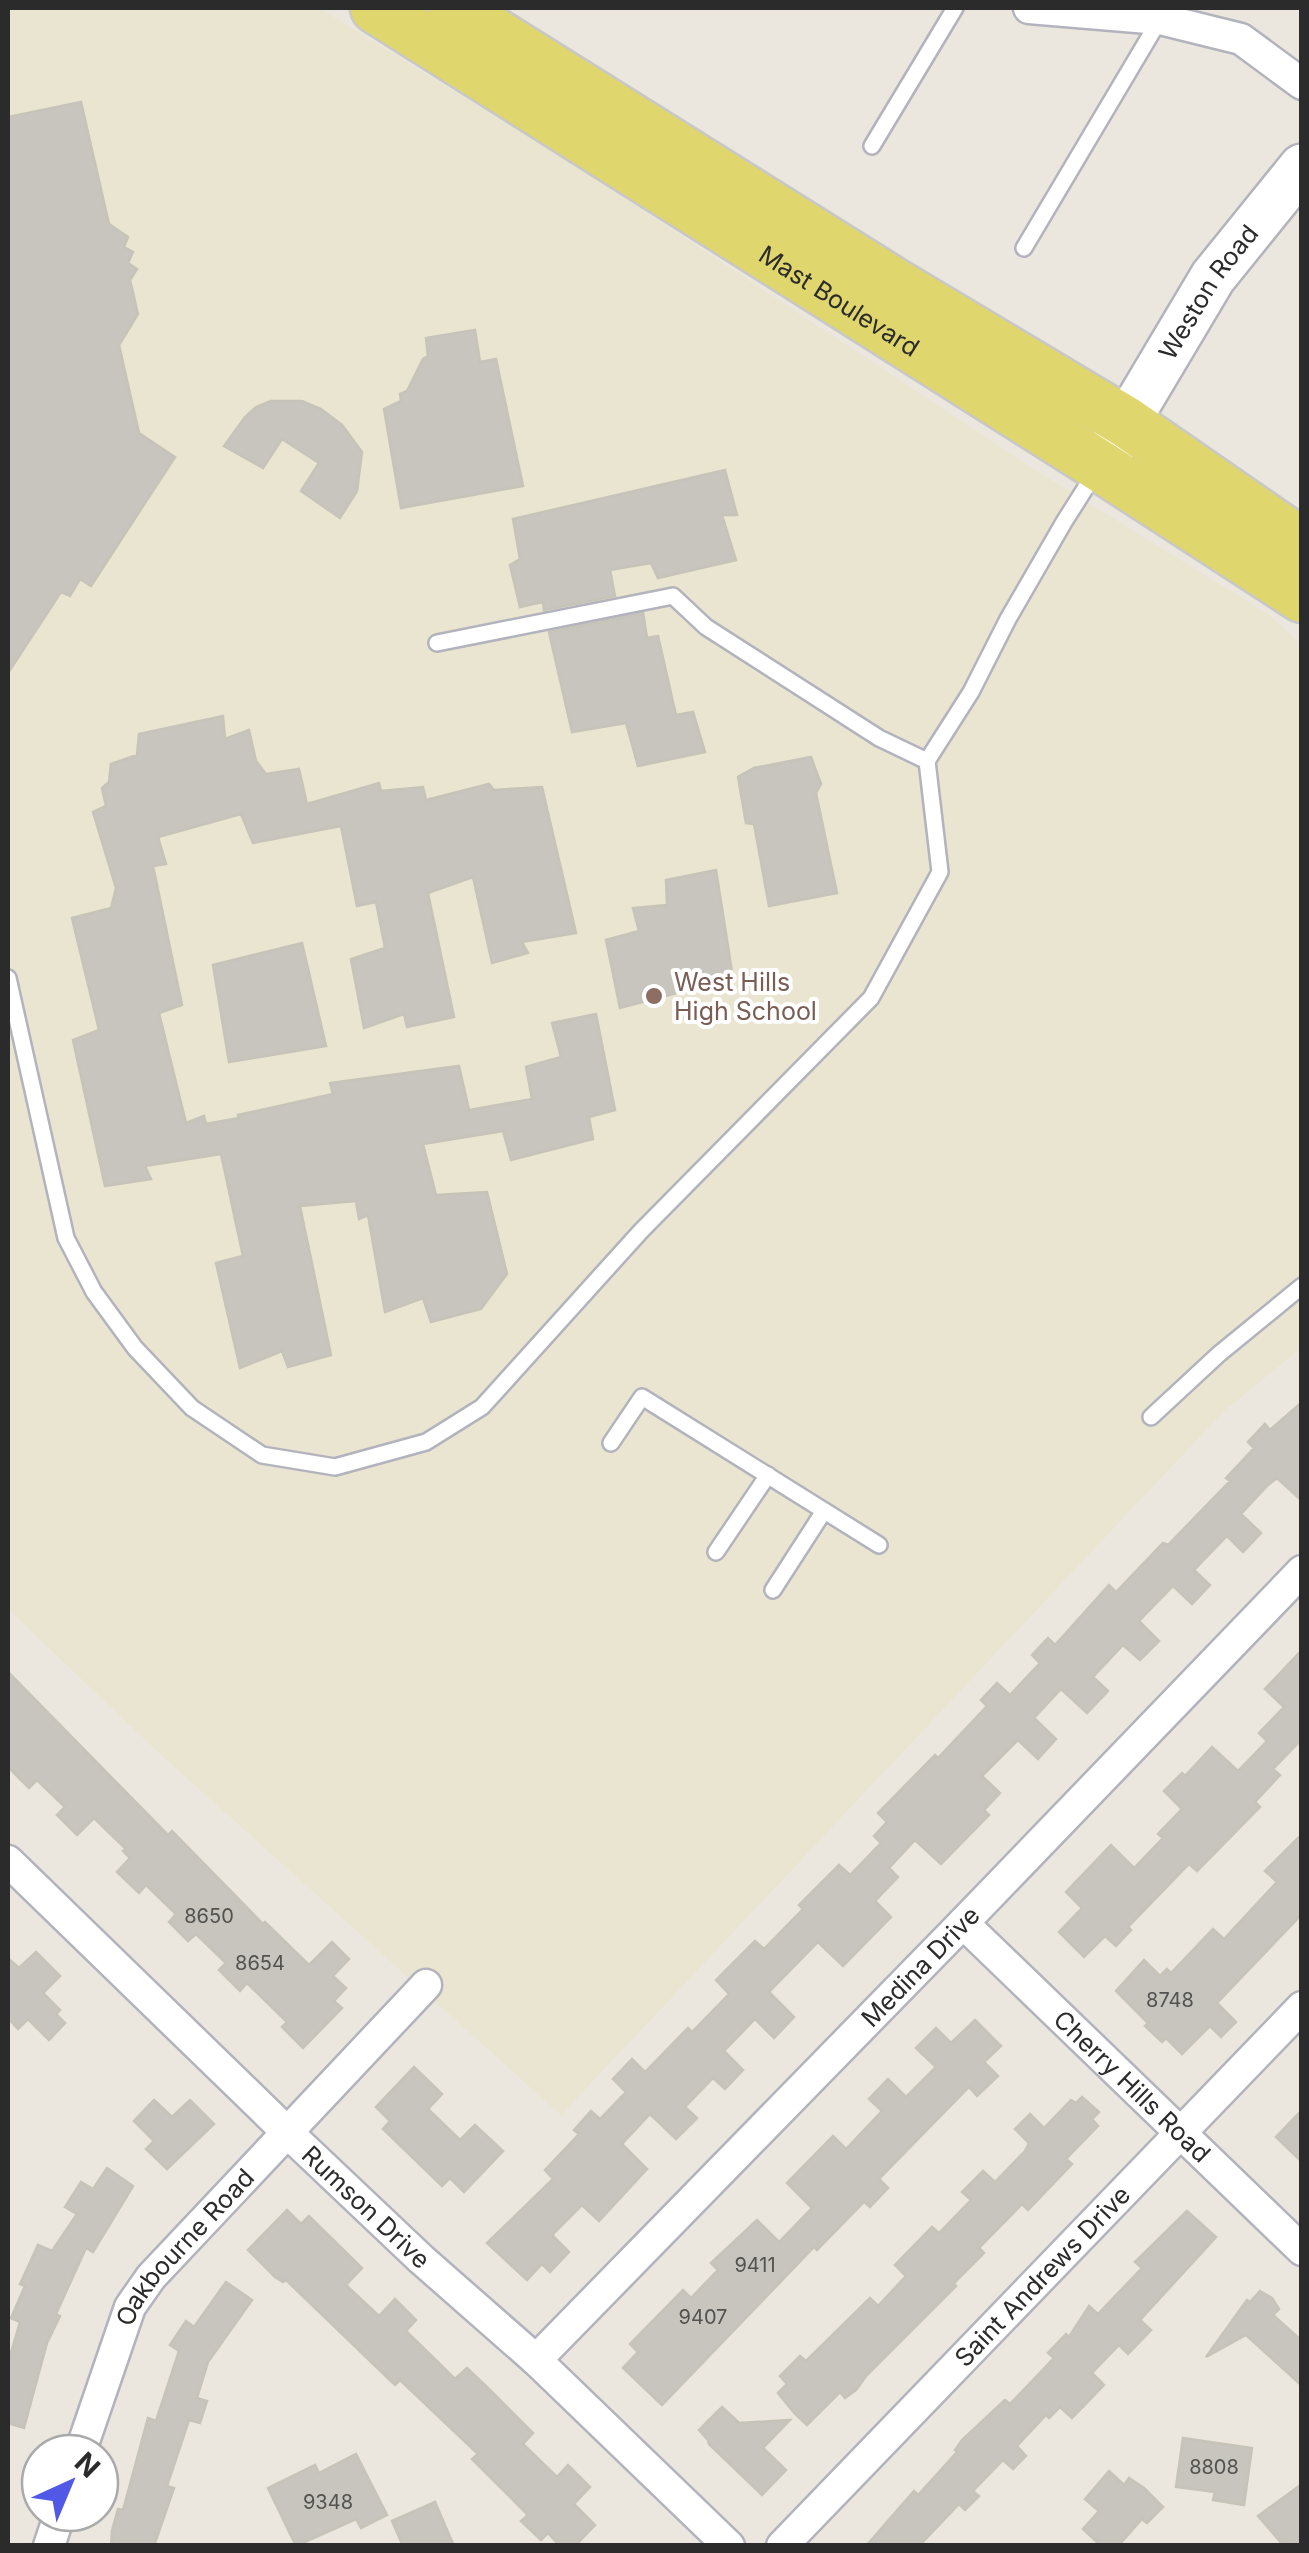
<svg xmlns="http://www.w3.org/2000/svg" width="1309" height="2553" font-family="Inter,sans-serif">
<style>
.education{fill:#eae5d0}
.building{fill:#c7c5bd;stroke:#c6c3b8;stroke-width:2.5}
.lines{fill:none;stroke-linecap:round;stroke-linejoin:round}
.lane-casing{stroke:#b2b3bd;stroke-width:20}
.street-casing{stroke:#b2b3bd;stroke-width:35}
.secondary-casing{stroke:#b2b3bd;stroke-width:50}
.primary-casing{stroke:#c8c8c8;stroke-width:55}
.lane{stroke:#fff;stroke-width:15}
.street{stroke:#fff;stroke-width:30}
.secondary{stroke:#fff;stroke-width:45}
.primary{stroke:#e0d66e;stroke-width:50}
.education-dot{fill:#8d6e63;stroke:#fff;stroke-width:4}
.labels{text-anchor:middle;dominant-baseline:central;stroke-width:8;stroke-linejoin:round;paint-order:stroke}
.number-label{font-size:20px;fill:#525250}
.street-label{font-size:25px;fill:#2b2b2b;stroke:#fff}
.education-label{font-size:25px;fill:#785e54;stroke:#fff;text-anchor:start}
</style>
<rect width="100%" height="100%" fill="#ebe7de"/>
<path class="education" d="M8,8H319L579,168L1034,469L1269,615L1301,644V1348L1224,1411L561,2115L159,1753L8,1609Z"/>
<g class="building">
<path d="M81,102L109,224L128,237L124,247L133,252L128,263L137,269L130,280L138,314L119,345L139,433L175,457L91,586L80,579L70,596L61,592L8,673V117Z"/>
<path d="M475,330L480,362L496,359L523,486L401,508L384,409L401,401L400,394L407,391L423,359L428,356L426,338Z"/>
<path d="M271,401H302L321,409L342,425L362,452L357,491L340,518L301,491L319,463L282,439L263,468L224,446L245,417L256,407Z"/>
<path d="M725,470L737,515H722L736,560L658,578L651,563L610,570L615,596L544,610L543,602L520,607L510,565L520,559L513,519Z"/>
<path d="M643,613L647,638L658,636L676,715L693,712L705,752L638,766L626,723L572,732L549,632Z"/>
<path d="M223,716L225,739L249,730L256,761L266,774L299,769L307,804L379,783L381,791L423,787L426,800L489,784L494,790L542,787L576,933L522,942L528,953L492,963L473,877L428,893L454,1017L407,1027L404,1014L364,1028L351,959L385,948L376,902L357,906L341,826L253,843L241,814L158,837L166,864L153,866L182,1005L159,1013L186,1123L204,1116L206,1124L239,1118L238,1115L333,1094L330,1083L459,1066L469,1110L532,1099L526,1067L561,1057L552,1023L596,1014L615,1110L589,1117L593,1139L511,1160L503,1131L423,1144L436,1195L487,1192L507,1274L481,1309L431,1322L423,1298L385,1312L368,1215L359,1219L356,1201L300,1206L331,1355L288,1367L282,1351L240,1368L216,1263L243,1256L221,1154L145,1166L151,1179L105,1186L73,1040L99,1030L72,918L111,908L116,888L93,812L106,806L102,788L109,782L111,764L137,755L139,734Z"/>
<path d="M811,757L821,784L816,793L837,893L769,906L754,824L746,823L738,777L754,768Z"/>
<path d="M716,870L733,978L620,1008L606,940L639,931L633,908L667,905L666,880Z"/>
<path d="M302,943L326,1046L229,1062L213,965Z"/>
<path d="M1302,1402V1501L1277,1478L1268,1485L1241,1514L1261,1533L1243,1552L1227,1536L1194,1570L1210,1585L1192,1604L1173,1586L1139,1621L1159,1641L1140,1660L1123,1645L1093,1677L1108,1691L1087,1713L1061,1689L1034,1718L1056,1739L1038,1759L1018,1740L982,1776L1000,1793L984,1810L989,1815L941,1864L915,1840L889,1868L898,1877L875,1901L891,1917L843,1966L818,1942L769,1992L794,2017L774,2038L755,2019L724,2051L743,2070L725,2089L713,2078L685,2107L697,2118L676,2139L650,2114L622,2144L647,2169L599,2221L582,2205L552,2235L569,2252L550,2272L542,2264L527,2280L487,2243L553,2179L545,2170L579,2134L574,2130L591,2111L600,2119L626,2092L613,2079L632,2059L645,2072L688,2028L692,2032L729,1994L716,1980L755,1941L764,1949L803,1909L799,1905L839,1865L850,1875L881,1843L874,1836L887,1822L878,1813L935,1755L938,1758L987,1706L981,1700L997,1683L1010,1695L1040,1663L1032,1655L1048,1638L1055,1645L1109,1585L1116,1592L1163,1543L1168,1545L1230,1481L1226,1478L1254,1448L1248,1442L1265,1424L1270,1430Z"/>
<path d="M1302,1650V1739L1273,1769L1280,1775L1255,1802L1260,1807L1197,1871L1189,1864L1128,1927L1131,1930L1116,1946L1105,1936L1084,1957L1059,1932L1082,1908L1066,1892L1111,1845L1134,1868L1163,1838L1158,1834L1182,1809L1164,1791L1182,1773L1185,1776L1212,1747L1238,1771L1267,1741L1259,1733L1284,1707L1265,1689Z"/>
<path d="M8,1672L168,1835L172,1831L263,1924L265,1922L309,1965L332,1942L349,1959L333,1976L346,1988L334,2001L342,2008L303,2048L282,2027L287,2022L247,1983L240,1991L219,1970L226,1963L196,1934L188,1941L169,1922L176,1914L146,1885L139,1893L117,1872L130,1858L123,1851L126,1849L94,1818L77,1835L57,1815L65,1807L37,1780L29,1788L8,1767Z"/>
<path d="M1302,1834V1914L1217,2003L1236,2022L1221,2037L1210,2026L1182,2054L1166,2038L1162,2042L1145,2026L1148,2023L1116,1991L1144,1960L1160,1976L1167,1969L1171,1973L1213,1929L1224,1939L1277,1882L1265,1871Z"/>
<path d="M36,1952L60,1976L43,1993L60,2010L56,2014L65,2023L49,2040L28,2019L18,2029L8,2018V1958L19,1968Z"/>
<path d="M975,2020L1001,2046L984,2062L998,2076L977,2096L969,2087L879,2179L888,2188L870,2207L864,2202L817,2250L814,2247L662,2405L623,2368L638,2352L630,2344L683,2290L691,2298L718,2270L711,2263L757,2220L779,2242L812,2208L787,2183L833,2136L846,2149L882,2111L869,2099L888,2079L906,2097L936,2067L916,2048L936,2028L951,2043Z"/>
<path d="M414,2067L442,2094L428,2109L460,2140L475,2125L503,2151L464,2192L450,2178L442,2186L383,2129L390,2121L376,2107Z"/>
<path d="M1082,2097L1099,2112L1092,2119L1098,2126L1066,2159L1072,2164L1028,2210L1022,2204L979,2248L984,2253L954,2283L956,2286L866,2376L856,2390L845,2398L840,2392L807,2425L795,2414L778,2393L787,2384L780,2376L800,2356L806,2361L870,2298L878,2306L906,2276L895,2265L932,2227L939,2233L971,2200L962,2192L983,2171L995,2182L1025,2151L1029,2143L1015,2129L1030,2114L1044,2128L1071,2100L1076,2103Z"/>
<path d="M154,2100L172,2117L190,2100L214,2124L167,2169L146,2149L154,2141L134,2121Z"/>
<path d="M1302,2110V2162L1276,2137Z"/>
<path d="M107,2168L133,2186L93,2252L86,2248L56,2314L60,2316L47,2343L24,2428L8,2423V2363L20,2322L11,2318L25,2286L20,2284L38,2245L52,2251L77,2214L65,2207L81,2182L93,2189Z"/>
<path d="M287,2210L301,2224L309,2216L362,2268L346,2285L379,2316L395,2299L416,2320L406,2331L455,2379L467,2368L492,2392L533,2433L523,2444L557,2477L568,2465L590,2487L574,2504L595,2525L575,2546H560L548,2533L541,2540L521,2521L528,2515L472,2459L478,2454L400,2380L395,2385L286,2280L283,2282L275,2277L248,2250Z"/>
<path d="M1187,2211L1216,2237L1140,2320L1151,2330L1128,2354L1119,2345L1092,2373L1104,2385L1072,2418L1060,2407L1049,2418L1046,2415L1017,2446L1026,2456L1013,2469L1003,2460L973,2491L979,2496L965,2510L959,2504L919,2546H866L914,2491L918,2495L957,2452L955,2450L962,2440L1005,2400L1010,2404L1054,2358L1048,2353L1066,2334L1069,2337L1089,2306L1098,2314L1142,2268L1135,2262Z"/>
<path d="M226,2282L252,2300L208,2362L197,2398L207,2401L200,2423L189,2420L167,2486L174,2488L154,2546H111L112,2531L118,2509L123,2510L148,2418L156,2421L179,2351L170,2345L186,2321L194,2327Z"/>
<path d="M1260,2291L1272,2298L1279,2309L1273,2315L1302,2341V2386L1246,2335L1206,2357L1247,2300L1250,2302Z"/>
<path d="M722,2407L739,2423L790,2420L763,2448L786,2470L762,2495L709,2444L708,2440L699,2430Z"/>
<path d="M1183,2438L1252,2448L1244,2505L1213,2500L1215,2492L1176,2487Z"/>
<path d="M356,2454L387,2515L361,2528L356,2519L296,2546L268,2488L315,2465L319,2473Z"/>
<path d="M1109,2471L1124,2485L1129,2478L1144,2488L1163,2507L1147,2523L1142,2519L1118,2546H1101L1083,2529L1099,2511L1085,2499Z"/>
<path d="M1302,2484V2546H1284L1258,2516Z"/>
<path d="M435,2502L454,2546H403L392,2521Z"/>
</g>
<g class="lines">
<g class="lane-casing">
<g id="lane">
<path d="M872,146L955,8"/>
<path d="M1024,248L1160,19"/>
<path d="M437,643L673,596L706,627L879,738L927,761"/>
<path d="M8,978L66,1238L94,1292L135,1348L192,1408L262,1455L335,1467L426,1442L482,1407L641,1231L871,998L940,872L927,761L971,692L1008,619L1064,522L1095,473"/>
<path d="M1151,1417L1219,1354L1302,1286"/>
<path d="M611,1443L642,1397L879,1545"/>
<path d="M716,1552L768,1475"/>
<path d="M773,1590L824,1511"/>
</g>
</g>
<g class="street-casing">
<g id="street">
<path d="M1029,8L1160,19L1241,39L1302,84"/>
<path id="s1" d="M8,1861L289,2134L421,2259L536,2360L729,2546"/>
<path id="s2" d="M963,1923L1302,2250"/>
<path id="s3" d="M536,2360L963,1923L1302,1571"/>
<path id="s4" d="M80,2453L130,2307L151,2277L426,1985"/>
<path d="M49,2546L60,2513"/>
<path id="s5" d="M782,2546L1302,2007"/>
</g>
</g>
<g class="secondary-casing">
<g id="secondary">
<path id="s6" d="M1107,455L1213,277L1302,167"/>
</g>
</g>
<g class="primary-casing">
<g id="primary">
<path id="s7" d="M376,8L1100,466L1302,597"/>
<path d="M454,8L895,284L1126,422L1302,544"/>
</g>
</g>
<use href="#lane" class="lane"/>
<use href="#street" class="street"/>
<use href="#secondary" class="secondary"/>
<use href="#primary" class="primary"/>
</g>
<circle class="education-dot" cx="654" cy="996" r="10"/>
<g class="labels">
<g class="number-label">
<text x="209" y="1916">8650</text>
<text x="260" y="1963">8654</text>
<text x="1170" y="2000">8748</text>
<text x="755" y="2265">9411</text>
<text x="703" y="2317">9407</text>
<text x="1214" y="2467">8808</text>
<text x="328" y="2502">9348</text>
</g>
<g class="street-label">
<text stroke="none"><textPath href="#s6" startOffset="192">Weston Road</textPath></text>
<text stroke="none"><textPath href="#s7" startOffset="548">Mast Boulevard</textPath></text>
<text stroke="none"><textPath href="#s3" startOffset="550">Medina Drive</textPath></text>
<text stroke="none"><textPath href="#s2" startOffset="235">Cherry Hills Road</textPath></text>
<text stroke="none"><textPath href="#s1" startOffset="498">Rumson Drive</textPath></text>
<text stroke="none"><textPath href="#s4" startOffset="235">Oakbourne Road</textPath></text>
<text stroke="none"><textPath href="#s5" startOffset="375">Saint Andrews Drive</textPath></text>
</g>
<g class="education-label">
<text x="674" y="982">West Hills<tspan x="674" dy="29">High School</tspan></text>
</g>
</g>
<rect width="1309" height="2553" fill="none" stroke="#2b2b2b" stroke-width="20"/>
<g transform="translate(70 2483) rotate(44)"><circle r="48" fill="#ffffff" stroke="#aaaaaa" stroke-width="2.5"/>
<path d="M0-8L18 38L0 25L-18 38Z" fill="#5158e5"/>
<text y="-15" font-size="28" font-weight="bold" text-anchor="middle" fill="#2b2b2b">N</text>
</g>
</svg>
